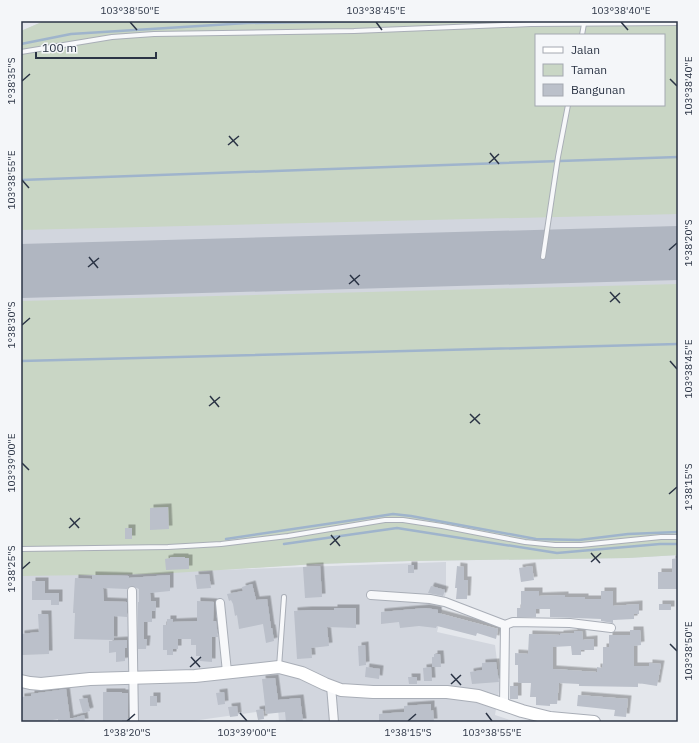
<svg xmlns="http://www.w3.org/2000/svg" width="699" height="743" font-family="'IBM Plex Sans',sans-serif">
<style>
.built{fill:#d2d6de;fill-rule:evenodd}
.green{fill:#c9d6c5;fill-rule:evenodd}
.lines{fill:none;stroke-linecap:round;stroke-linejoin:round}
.stream{stroke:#9fb4cc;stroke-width:2.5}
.runway{stroke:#b0b6c1;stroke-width:54}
.building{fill:#bbc0ca;filter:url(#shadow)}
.lane-casing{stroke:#a9aeb7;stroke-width:6}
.street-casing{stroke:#a9aeb7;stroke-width:10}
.secondary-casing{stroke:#a9aeb7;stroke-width:14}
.lane{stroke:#f7f8fa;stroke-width:4}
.street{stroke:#f7f8fa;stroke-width:8}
.secondary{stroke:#fff;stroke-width:12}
.ticks{fill:none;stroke:#2b3445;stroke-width:1.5}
.neatline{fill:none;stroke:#2b3445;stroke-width:1.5}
.ticks-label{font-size:10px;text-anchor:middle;fill:#2b3445}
</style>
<defs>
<filter id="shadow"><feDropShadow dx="3.5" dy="-3.5" stdDeviation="0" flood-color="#0004"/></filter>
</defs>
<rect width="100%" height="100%" fill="#e4e7ec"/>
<path class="built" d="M44,21H678V555L628,558L410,561L316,564L217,570L446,562V592L437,632L495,645L500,685L495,715L516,722H279L278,709L185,722H21V31ZM536,35H664V105H536Z"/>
<g class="green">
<path d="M44,21H678V214L21,230V31ZM536,35H664V105H536Z"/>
<path d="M678,284V555L628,558L410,561L316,564L157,574L21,576V301Z"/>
</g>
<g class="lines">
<g class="stream">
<path d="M21,44L71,34L247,23L387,21"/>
<path d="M21,180C240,173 459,163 678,157"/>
<path d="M21,361L678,344"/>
<path d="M226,539L354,520L393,514L411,516L536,539L579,540L628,534L678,532"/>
<path d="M284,544L397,528L557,553L660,544H678"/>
</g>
<path class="runway" d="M21,271L678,253"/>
</g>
<g class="building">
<path d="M168,507L169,529L150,530V508Z"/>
<rect x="125" y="528" width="7" height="11"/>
<path d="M170,557H185V558H189V569L166,570L165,559L170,558Z"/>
<path d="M678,558V589H658V572H672V559Z"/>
<rect x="408" y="565" width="6" height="8"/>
<path d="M320,566L322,597L305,598L303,567Z"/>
<path d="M457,566L464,567V580H468L467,599H456L457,588H455Z"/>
<path d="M532,566L534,580L521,582L519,568Z"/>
<path d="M209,574L211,588L197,589L195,575Z"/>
<path d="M92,575L129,576V578L170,575V591L150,593L151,601H156V611H152V622H144V639H147L146,649H138V602H139V589L132,586L127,589L103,588L104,601L127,602V617L114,616V640L74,639L75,613H73L75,578L92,579Z"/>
<path d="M32,581H45V593H59V605H51V600H32Z"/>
<path d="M252,584L256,600L267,599L271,628H272L274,641L266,643L263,624L239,629L237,615L235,616L233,604L231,600L229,601L227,594L243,591L242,587Z"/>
<path d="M431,586L445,590L443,596L428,593Z"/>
<path d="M521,591H539V596L565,595V597H585V599H601V591H613V606L639,604V614H634V619L613,620V623L601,621V619L550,617V609H536V617H517V608H521Z"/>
<path d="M197,601L214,602L213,621H216L218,637H212V662L200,661V656H196V645H191V639H178V649H173V655H167V650H163V625H167V619H173V622L197,621Z"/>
<rect x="659" y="604" width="12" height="6"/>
<path d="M334,608H356V628L327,627L329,646L311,648L312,658L297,659L294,611L308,610H334Z"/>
<path d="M426,608L438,610V613L498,629L496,639L477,633L476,636L437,626L436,628L419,626L400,628L399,622L381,624V612Z"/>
<path d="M38,614H48L49,654L22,655L21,634L39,632Z"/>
<path d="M630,630H640L641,645L634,646V666H649V663L661,664L657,686L638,683V687L579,686V684L559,683L557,704H550V706L536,705V697H530L531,683H518V665H515V653L528,654L529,634L560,635V634L574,633V631H582L583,640L594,639V650H581V655H572L571,646L553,647V669L597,672V667L602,668V664H603V647H609V635H630Z"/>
<path d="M127,640V648H125V661L116,662V652L109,653V641Z"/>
<path d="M365,645L366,665L359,666L358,646Z"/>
<path d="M434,654H440L441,667H432V657H434Z"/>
<path d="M496,662L499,682L472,684L470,672L482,670V663Z"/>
<path d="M366,667L380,669L379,679L365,677Z"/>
<path d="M431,667L432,681H424L423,668Z"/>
<path d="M408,677H417V684H409Z"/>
<path d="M275,678L278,700L300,698L303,722H286L285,712L266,714L262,679Z"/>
<rect x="510" y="686" width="8" height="13"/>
<path d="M66,689L70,719L84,715L85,722H58V719L42,722H35V721L21,722V697L31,696V694Z"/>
<path d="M103,692H122V693H128V722H122V720L103,721Z"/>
<path d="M224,692L225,704L218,705L216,693Z"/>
<path d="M578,695L628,699L626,717L614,716L615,710L577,706Z"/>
<rect x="150" y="696" width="7" height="10"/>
<path d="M87,698L90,711L83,713L79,699Z"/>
<path d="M431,704V711L433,710L434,722H379V714L404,712V706Z"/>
<path d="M237,706L238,716L230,717L228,707Z"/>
<path d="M263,709L264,719L258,720L256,710Z"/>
</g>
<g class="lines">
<g class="lane-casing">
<g id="lane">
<path d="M582,35L584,24"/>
<path d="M21,52L112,37L154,34L354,31L531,24L678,23"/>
<path d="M543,257L558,157L568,105"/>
<path d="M21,549L168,547L221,544L288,536L385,520H403L442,526L525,542L555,545H581L661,537H678"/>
<path d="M279,667L284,597"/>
</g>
</g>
<g class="street-casing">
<g id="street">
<path d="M132,591L134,722"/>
<path d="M371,595L430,599L445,602L505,625L513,622L570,623L611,628"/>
<path d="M220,603L227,672"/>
<path d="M331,686L334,722"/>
<path d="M504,705L505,625"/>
</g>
</g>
<g class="secondary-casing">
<path id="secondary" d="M21,681L30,683L41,684L90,679L195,676L279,667L302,673L325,684L341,690L373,692H447L478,696L522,711L550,718L594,722"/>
</g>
<use href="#lane" class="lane"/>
<use href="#street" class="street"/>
<use href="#secondary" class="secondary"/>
</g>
<path class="ticks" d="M130,22L137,30M376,22L382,30M621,22L628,30M670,79L677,86M22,81L30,74M229,136L238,146M228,145L239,136M490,153L499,164M489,163L499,154M22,180L29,188M669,250L677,243M89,257L98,268M88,267L99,258M350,275L359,285M349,284L360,275M610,292L620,303M610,302L620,293M22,325L30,318M670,361L677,369M210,396L219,407M209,406L220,397M470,414L480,424M470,423L480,414M22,463L29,470M669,494L677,487M70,518L79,528M69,528L80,518M331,535L340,546M330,545L340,536M591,553L600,563M591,562L601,553M22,569L30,562M670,644L677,651M191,657L200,667M190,667L201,657M451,674L461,685M451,684L461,675M240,713L247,721M486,713L492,721M127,721L135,714M408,721L416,714"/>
<rect width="699" height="743" fill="none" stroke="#f4f6f9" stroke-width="44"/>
<rect x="535" y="34" width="130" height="72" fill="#f4f6f9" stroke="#a4a8b1"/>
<rect x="543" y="47" width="20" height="6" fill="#ffffff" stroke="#a4a8b1"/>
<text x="571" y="54" font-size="12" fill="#2b3445">Jalan</text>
<rect x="543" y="64" width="20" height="12" fill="#c9d6c5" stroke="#a4a8b1"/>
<text x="571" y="74" font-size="12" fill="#2b3445">Taman</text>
<rect x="543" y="84" width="20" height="12" fill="#bbc0ca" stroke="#a4a8b1"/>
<text x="571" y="94" font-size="12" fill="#2b3445">Bangunan</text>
<path d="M36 52v6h120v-6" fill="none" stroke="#2b3445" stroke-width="2"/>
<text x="42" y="52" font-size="12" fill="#2b3445" stroke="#f4f6f9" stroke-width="3" paint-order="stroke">100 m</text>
<rect x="22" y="22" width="655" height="699" class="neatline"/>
<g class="ticks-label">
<text x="130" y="14">103°38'50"E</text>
<text x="376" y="14">103°38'45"E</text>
<text x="621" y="14">103°38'40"E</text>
<text transform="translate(11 81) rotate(-90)" y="4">1°38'35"S</text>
<text transform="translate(688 86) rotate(-90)" y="4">103°38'40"E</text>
<text transform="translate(11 180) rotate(-90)" y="4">103°38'55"E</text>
<text transform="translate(688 243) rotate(-90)" y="4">1°38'20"S</text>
<text transform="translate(11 325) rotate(-90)" y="4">1°38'30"S</text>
<text transform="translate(688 369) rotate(-90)" y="4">103°38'45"E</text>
<text transform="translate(11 463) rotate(-90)" y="4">103°39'00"E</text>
<text transform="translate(688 487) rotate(-90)" y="4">1°38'15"S</text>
<text transform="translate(11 569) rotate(-90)" y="4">1°38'25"S</text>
<text transform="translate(688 651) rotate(-90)" y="4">103°38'50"E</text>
<text x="127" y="736">1°38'20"S</text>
<text x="247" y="736">103°39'00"E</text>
<text x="408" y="736">1°38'15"S</text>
<text x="492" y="736">103°38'55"E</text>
</g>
</svg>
